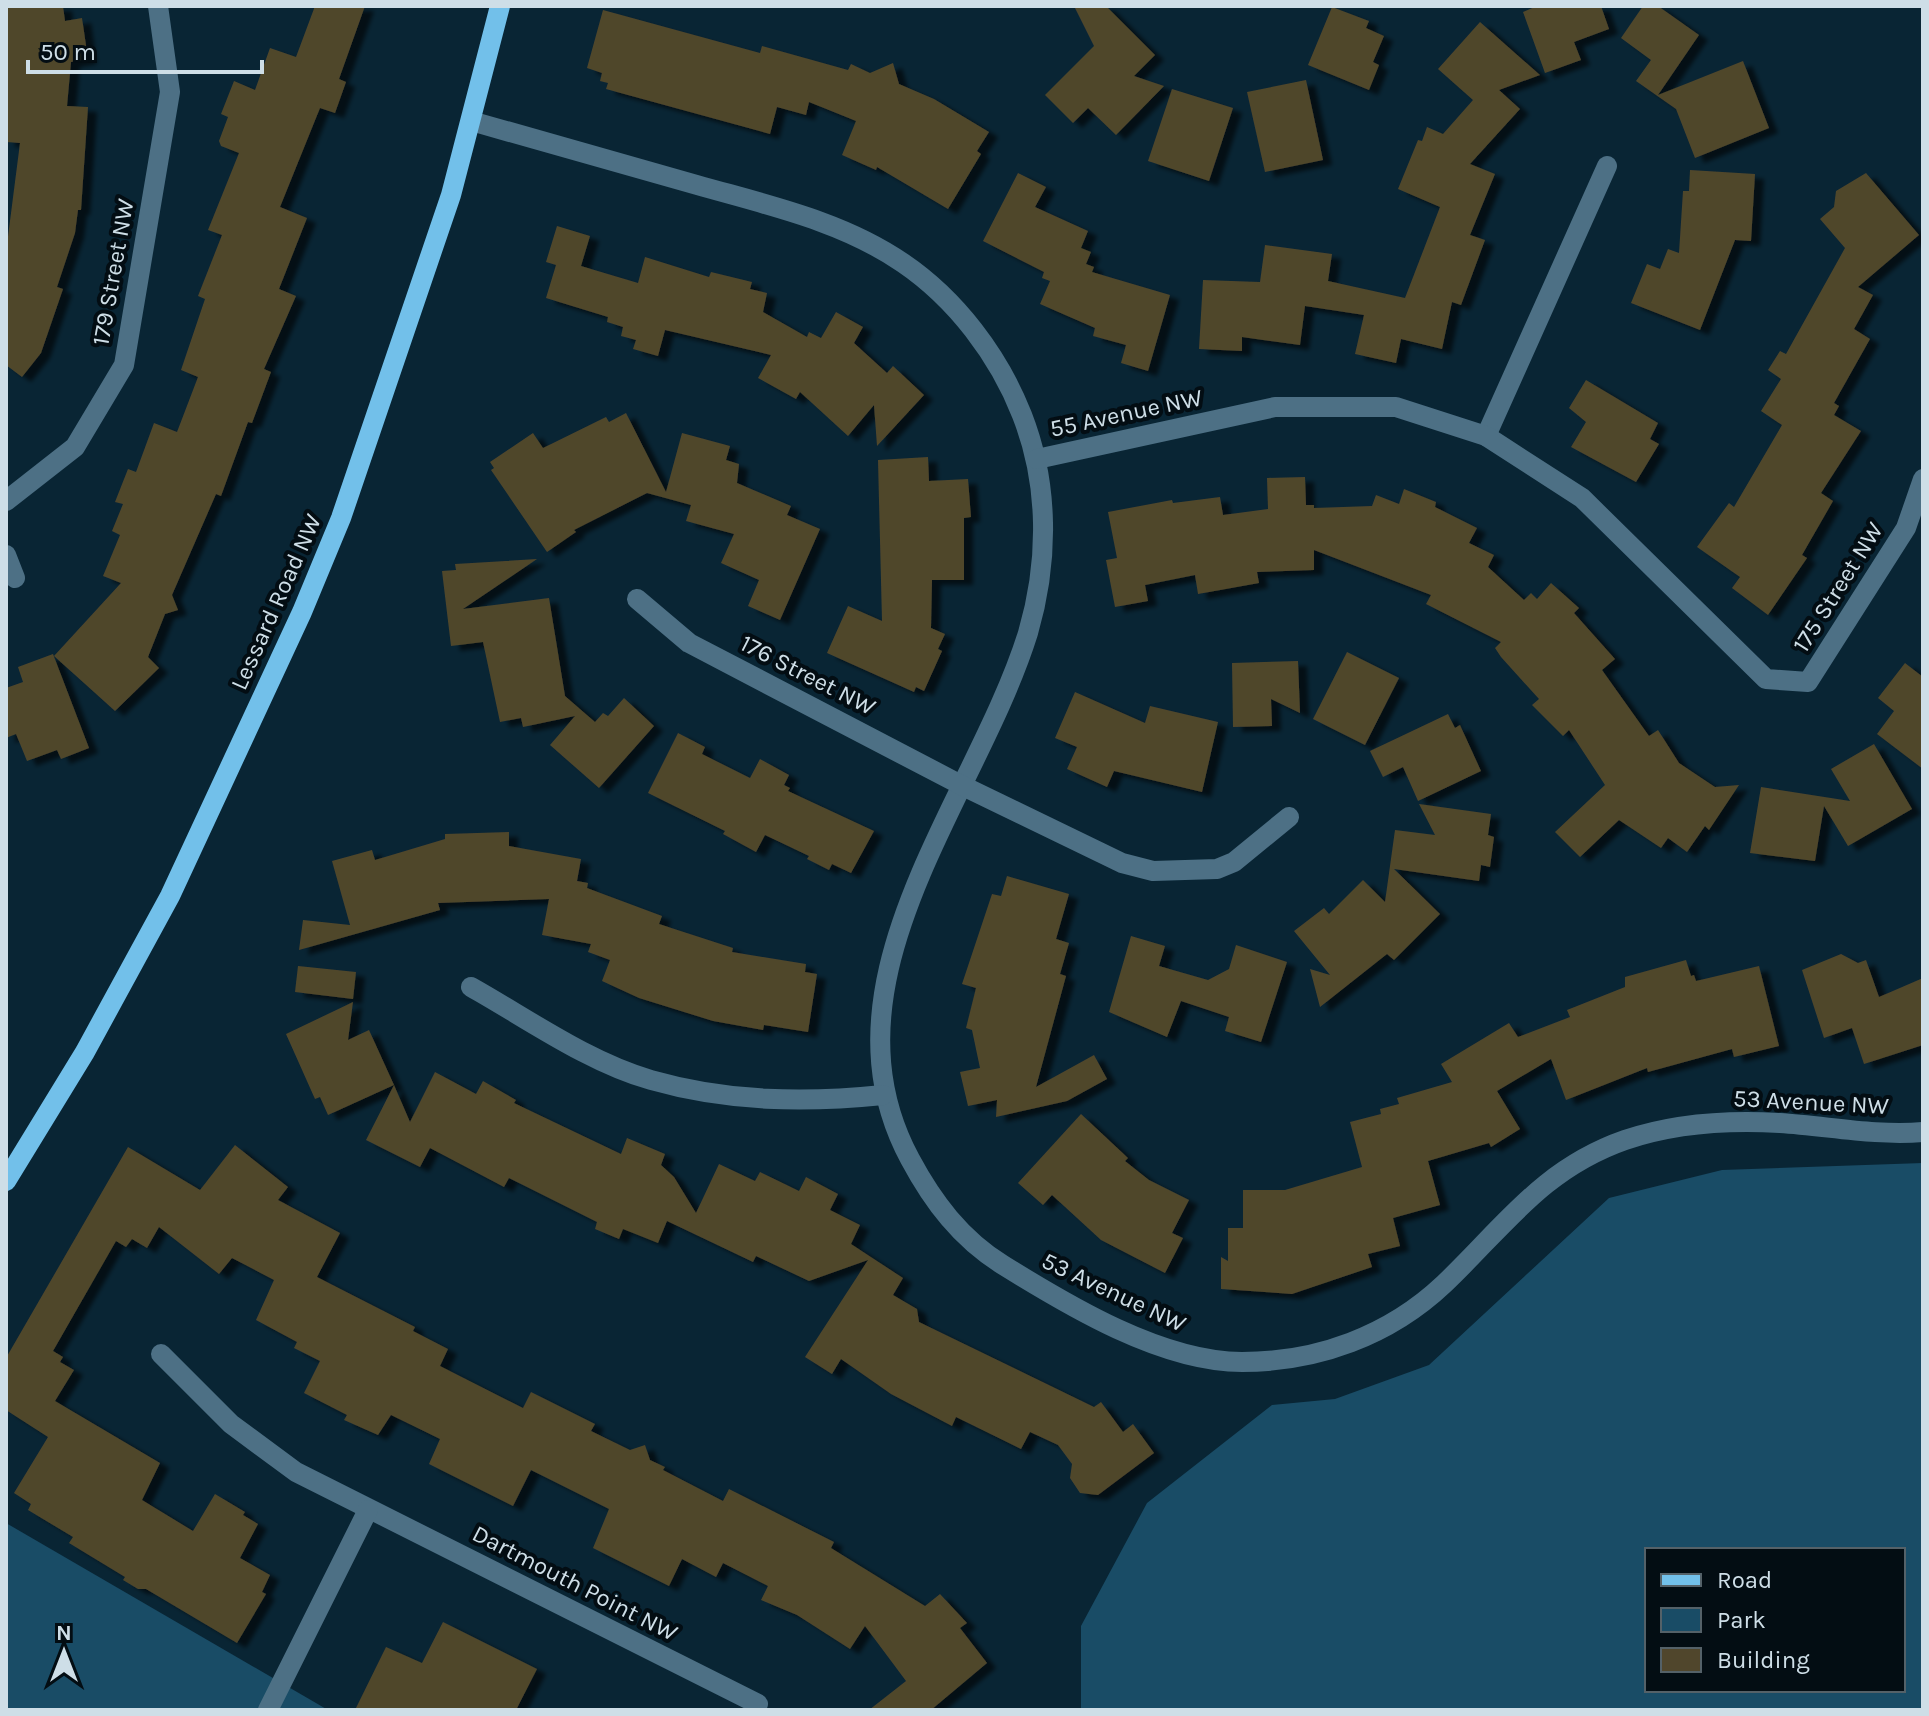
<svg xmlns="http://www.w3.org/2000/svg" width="1929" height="1716" font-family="Karla,sans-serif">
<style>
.green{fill:#194c66;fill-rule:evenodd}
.building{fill:#50462c;filter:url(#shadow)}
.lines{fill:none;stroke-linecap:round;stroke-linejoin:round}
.minor{stroke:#4d7085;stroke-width:20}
.major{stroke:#72c0ea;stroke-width:20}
.labels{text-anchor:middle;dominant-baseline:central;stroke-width:8;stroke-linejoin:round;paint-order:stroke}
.street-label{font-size:24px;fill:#cedee7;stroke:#030d13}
</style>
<defs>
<filter id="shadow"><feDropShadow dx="9" dy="5" stdDeviation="2" flood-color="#0009"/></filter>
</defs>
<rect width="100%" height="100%" fill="#092534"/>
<g class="green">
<path d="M1923,1163V1710H1081V1626L1147,1503L1272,1405L1335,1399L1429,1365L1609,1198L1722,1170ZM1647,1550H1903V1690H1647Z"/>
<path d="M6,1523L328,1710H6Z"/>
</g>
<g class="building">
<path d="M6,6H63L65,21L82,18L88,59L71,62L67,106L88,107L81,210H78L75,233L57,287L63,289L41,353L22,377L6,365V252L20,143L6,142Z"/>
<path d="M315,6H365L339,79L346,82L335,113L320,108L280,207L307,218L279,289L296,296L264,369L271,372L252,423L248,422L221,496L216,494L172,595L178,610L165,614L148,657L159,668L115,711L54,656L121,583L103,576L120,535L112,531L123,504L115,502L128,469L136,472L154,423L177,432L198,377L181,370L205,299L198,296L222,235L208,230L239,153L221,146L219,141L228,117L221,114L234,81L255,90L270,48L296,57Z"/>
<path d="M1074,6H1106L1155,55L1134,76L1164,86L1116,135L1088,108L1073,123L1045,95L1094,46Z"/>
<path d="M1537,6H1601L1609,29L1574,42L1581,60L1545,73L1523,12Z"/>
<path d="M1643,6H1658L1699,35L1658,95L1743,61L1769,128L1695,158L1676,109L1636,81L1651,60L1621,38Z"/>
<path d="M1332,7L1369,21L1366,28L1384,36L1373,62L1379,65L1369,90L1308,65Z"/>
<path d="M603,10L760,53L762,46L848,70L851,64L870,73L893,63L899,84L934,99L989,132L977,151L981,154L948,209L877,167L876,170L842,155L856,121L809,102L806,115L777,107L770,134L606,89L608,83L600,81L602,73L587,68Z"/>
<path d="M1480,22L1540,75L1499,90L1520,109L1470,164L1495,174L1470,235L1485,240L1461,305L1452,302L1442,349L1401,339L1396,363L1355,354L1364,315L1305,306L1300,345L1242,337V351L1199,349L1203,280L1260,282L1265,245L1332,254L1328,281L1405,298L1440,207L1398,189L1418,140L1422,141L1427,127L1443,134L1473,100L1438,69Z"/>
<path d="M1306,80L1323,160L1265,172L1247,92Z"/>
<path d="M1172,89L1233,108L1209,181L1148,161Z"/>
<path d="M1690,170L1755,174L1751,241L1735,240L1700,330L1631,303L1647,264L1660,269L1668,249L1679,253L1683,191H1689Z"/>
<path d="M1018,173L1046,187L1035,207L1088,231L1081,248L1091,252L1086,264L1094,267L1092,272L1170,295L1148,371L1121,363L1126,345L1093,336L1095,328L1040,304L1050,281L1042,278L1044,272L983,241Z"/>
<path d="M1866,173L1919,235L1858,287L1873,295L1854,329L1870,339L1834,403L1839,406L1834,415L1861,431L1821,493L1833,501L1802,555L1807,558L1768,615L1732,588L1740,577L1697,547L1729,503L1734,507L1782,425L1761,411L1781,379L1768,370L1780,351L1786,354L1845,248L1820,219L1834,207L1836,191Z"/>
<path d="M557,226L590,236L581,266L638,283L645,257L709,277L711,272L752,282L750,289L767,293L763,312L807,337L809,332L821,338L836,312L863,327L854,343L887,373L893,366L924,395L877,446L874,405L848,436L800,392L796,399L758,378L771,355L665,330L658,356L633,349L636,340L621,336L623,327L607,322L608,317L546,298L556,265L546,262Z"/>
<path d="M1586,380L1658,423L1650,439L1659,444L1636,482L1571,447L1586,422L1569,408Z"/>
<path d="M626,413L666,492L682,433L730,446L726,460L739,464L737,483L791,506L787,515L820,529L780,620L748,606L759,580L721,563L734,534L686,521L691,505L647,493L574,530L576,532L547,552L491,470L494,468L490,462L533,433L543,448L606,417L609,422Z"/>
<path d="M928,457L929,481L968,479L971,517L964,518V580H932L931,628L945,634L938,649L942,651L924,691L916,687L914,692L827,653L848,606L882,621L878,460Z"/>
<path d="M1305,477L1306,505H1314V508L1372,506L1376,495L1399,504L1404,489L1436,502L1435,507L1477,528L1469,543L1494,555L1488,567L1524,600L1531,593L1537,599L1551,583L1579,608L1574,613L1615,659L1602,670L1649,736L1658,730L1679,763L1715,787L1739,785L1709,830L1705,826L1687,852L1668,838L1661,848L1619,820L1580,857L1555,832L1605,785L1569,730L1563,736L1532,705L1539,699L1501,657L1495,648L1501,642L1426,604L1431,595L1314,550V570L1257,572L1259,583L1198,594L1195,575L1145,585L1148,601L1115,607L1106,560L1117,558L1108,512L1172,500L1173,503L1220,497L1223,515L1268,509L1267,478Z"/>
<path d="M537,559L463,609L549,598L565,696L595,722L603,713L608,716L624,698L654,726L599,788L550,745L575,716L523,727L521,718L500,722L483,642L451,646L442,571L456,570L455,564Z"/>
<path d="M1347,652L1399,678L1365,745L1313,719Z"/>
<path d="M53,654L89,748L61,759L57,750L27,761L16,734L6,738V688L23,682L18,667Z"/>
<path d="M1298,661L1300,713L1271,699L1272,726L1233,727L1232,663Z"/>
<path d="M1905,663L1923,677V769L1877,734L1894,711L1878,698Z"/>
<path d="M1075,692L1145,723L1150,706L1218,722L1202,792L1114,771L1107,787L1067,769L1077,747L1055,738Z"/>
<path d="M1448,714L1455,728L1460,725L1481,771L1418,801L1403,767L1383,777L1370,751Z"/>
<path d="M678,733L705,747L702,754L750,778L760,759L789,775L784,785L790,788L788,791L874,831L851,873L832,864L829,870L807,859L809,856L765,835L756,852L723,834L725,831L648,793Z"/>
<path d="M1874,744L1912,809L1848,846L1824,806L1815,861L1750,853L1761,787L1850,801L1831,769Z"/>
<path d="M1419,804L1491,814L1488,835L1494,837L1490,867L1481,865L1479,881L1394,869L1440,914L1394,960L1387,954L1320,1007L1310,969L1330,975L1294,931L1324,908L1329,914L1363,880L1385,902L1395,830L1435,835Z"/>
<path d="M509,832V846L581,859L577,881L588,883L587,888L662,916L659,924L733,948L732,952L806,964L805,972L817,974L808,1032L764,1025L763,1030L713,1021L639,998L602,981L610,960L588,952L591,944L542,935L549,899L438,903L440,910L299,950L303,920L350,925L332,861L372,850L375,860L445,839V834Z"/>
<path d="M1007,876L1069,894L1056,939L1069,943L1060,974L1066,976L1036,1087L1094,1055L1107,1079L1067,1101L996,1117L997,1100L968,1106L960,1072L980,1068L972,1030L966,1028L976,988L962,984L992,894L1001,896Z"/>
<path d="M1131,936L1165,946L1159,966L1208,980L1229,969L1236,945L1287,962L1261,1042L1225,1031L1229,1017L1181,1001L1167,1037L1109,1012Z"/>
<path d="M1841,954L1858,963L1866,960L1879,997L1923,978V1045L1864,1064L1852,1028L1824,1038L1802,970Z"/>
<path d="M1686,960L1691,976L1694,975L1696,981L1759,966L1779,1046L1734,1057L1732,1049L1648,1072L1647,1068L1566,1100L1551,1059L1497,1091L1520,1129L1491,1147L1489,1143L1428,1161L1440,1205L1393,1218L1400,1246L1368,1254L1372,1267L1292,1294L1221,1289V1257L1228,1261V1228H1243V1190H1285L1362,1167L1350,1122L1381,1114L1380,1109L1399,1104L1397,1098L1452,1082L1441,1064L1509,1023L1518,1037L1570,1017L1567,1010L1625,987V977Z"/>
<path d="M298,966L356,972L353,999L295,992Z"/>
<path d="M353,1002L348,1040L369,1030L394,1085L328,1115L320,1097L315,1099L286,1034Z"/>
<path d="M435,1072L476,1094L483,1081L516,1100L514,1103L621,1154L627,1138L665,1154L661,1165L674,1177L696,1213L719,1164L755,1181L760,1172L799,1191L806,1177L838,1194L830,1210L860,1225L851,1244L903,1278L893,1295L917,1309L919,1322L1094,1407L1101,1402L1123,1432L1133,1424L1154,1453L1098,1495L1080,1493L1070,1478L1072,1464L1058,1445L1030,1432L1021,1449L956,1417L952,1426L891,1394L841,1359L832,1374L805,1357L868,1260L809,1281L756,1256L753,1262L667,1221L658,1243L623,1229L619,1239L595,1229L597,1222L509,1178L504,1187L430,1148L420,1167L366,1140L394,1085L410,1122Z"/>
<path d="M1081,1114L1128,1158L1125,1161L1149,1180L1189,1200L1172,1233L1183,1238L1165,1273L1101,1240L1052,1195L1043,1205L1018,1183Z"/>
<path d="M235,1145L288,1187L278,1200L340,1233L317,1277L415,1327L413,1331L448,1349L440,1366L523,1408L531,1392L595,1424L591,1431L630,1450L645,1445L650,1460L665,1467L663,1470L723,1501L729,1489L834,1542L831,1548L925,1606L940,1594L967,1623L960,1628L987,1663L931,1710H869L906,1681L865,1626L850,1649L797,1615L761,1600L768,1586L723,1563L716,1577L682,1559L669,1586L593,1548L609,1509L531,1470L513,1506L429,1464L440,1439L391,1415L378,1435L344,1420L347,1415L304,1393L320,1361L294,1348L297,1342L256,1320L274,1280L232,1258L219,1274L159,1227L147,1248L132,1239L126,1247L116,1241L53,1351L63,1357L60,1362L74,1370L55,1401L160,1463L142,1500L193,1531L215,1494L245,1512L243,1515L258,1524L240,1558L270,1575L262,1592L266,1594L237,1643L146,1589H138L123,1580L125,1577L69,1543L73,1537L28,1510L31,1504L14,1493L48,1437L6,1410V1358L128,1147L200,1190Z"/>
<path d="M443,1622L537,1669L516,1710H355L386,1647L422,1663Z"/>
</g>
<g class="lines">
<g class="minor">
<path d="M471,121C546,142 621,164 697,185C767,205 842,221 903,263C956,299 999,356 1022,415C1049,484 1049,561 1028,633C976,800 814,980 910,1159C933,1202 961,1239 1003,1265C1069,1306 1162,1362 1242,1362C1317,1362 1389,1336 1444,1284C1504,1227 1542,1169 1625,1140C1675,1123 1729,1120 1780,1123C1828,1126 1875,1136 1923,1132"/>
<path d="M1486,436L1607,166"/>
<path d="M1037,459L1275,407H1396L1486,436L1582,498L1766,679L1808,682L1906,528L1923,479"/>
<path d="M6,501L75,447L124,365L170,92L158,6"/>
<path d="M6,555L15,578"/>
<path d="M637,599L689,643L963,786L1122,863L1153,871L1217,869L1234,862L1289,817"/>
<path d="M471,987C528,1019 588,1062 651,1080C728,1102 805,1103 883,1095"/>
<path d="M161,1354L231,1424L296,1472L758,1704"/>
<path d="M268,1710L368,1510"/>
</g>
<path class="major" d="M6,1181L85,1052L170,896L302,612L341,518L451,195L500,6"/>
</g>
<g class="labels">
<g class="street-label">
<text transform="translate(113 272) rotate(-80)">179 Street NW</text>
<text transform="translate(1126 413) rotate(-12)">55 Avenue NW</text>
<text transform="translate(1838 587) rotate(-58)">175 Street NW</text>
<text transform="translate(276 602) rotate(-66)">Lessard Road NW</text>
<text transform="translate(808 675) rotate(27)">176 Street NW</text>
<text transform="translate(1811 1102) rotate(3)">53 Avenue NW</text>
<text transform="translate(1114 1292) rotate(25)">53 Avenue NW</text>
<text transform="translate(575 1583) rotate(27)">Dartmouth Point NW</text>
</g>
</g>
<rect width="1929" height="1716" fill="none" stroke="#cedee7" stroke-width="16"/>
<rect x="1645" y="1548" width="260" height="144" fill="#030d13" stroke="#546168" stroke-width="2"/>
<rect x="1661" y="1574" width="40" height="12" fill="#72c0ea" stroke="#546168" stroke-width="2"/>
<text x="1717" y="1588" font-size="24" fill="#cedee7">Road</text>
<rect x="1661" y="1608" width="40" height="24" fill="#194c66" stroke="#546168" stroke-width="2"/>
<text x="1717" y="1628" font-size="24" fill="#cedee7">Park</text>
<rect x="1661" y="1648" width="40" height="24" fill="#50462c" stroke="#546168" stroke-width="2"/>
<text x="1717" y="1668" font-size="24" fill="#cedee7">Building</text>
<g transform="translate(64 1652)" stroke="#030d13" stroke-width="6" paint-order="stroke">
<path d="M0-6L14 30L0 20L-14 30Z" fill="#cedee7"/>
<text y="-12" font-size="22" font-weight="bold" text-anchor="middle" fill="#cedee7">N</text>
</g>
<path d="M28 60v12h234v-12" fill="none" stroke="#cedee7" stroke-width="4"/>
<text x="40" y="60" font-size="24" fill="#cedee7" stroke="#030d13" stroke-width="6" paint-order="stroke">50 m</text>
</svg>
